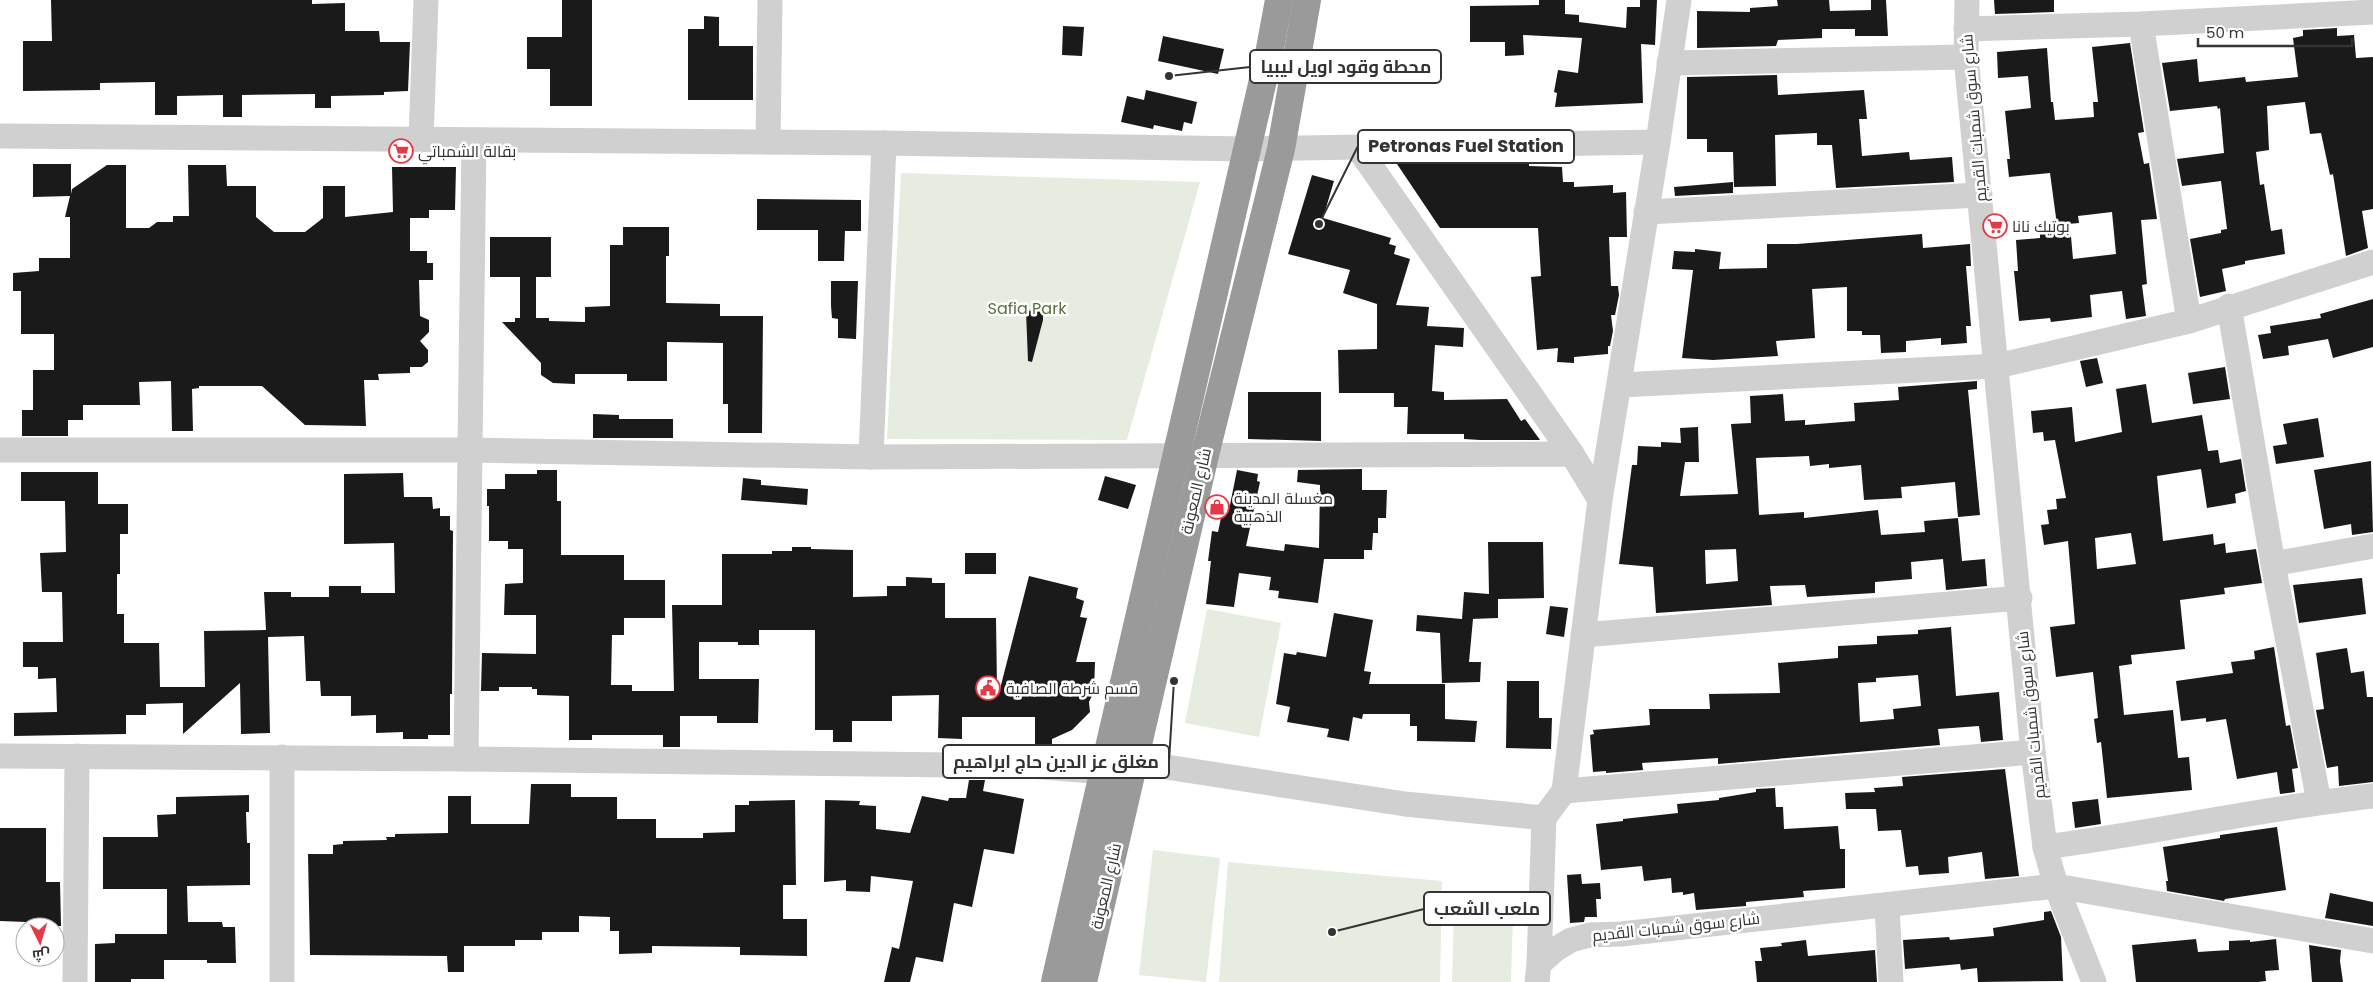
<svg xmlns="http://www.w3.org/2000/svg" width="2373" height="982" font-family="Poppins,Cairo,sans-serif">
<style>
.green{fill:#e6ecdf}
.building{fill:#1a1a1a;fill-rule:evenodd}
.lines{fill:none;stroke-linecap:round;stroke-linejoin:round}
.minor{stroke:#d0d0d0;stroke-width:25}
.highway{stroke:#9a9a9a;stroke-width:28}
.labels{text-anchor:middle;dominant-baseline:central;stroke-width:5;stroke-linejoin:round;paint-order:stroke}
.street-label{font-size:16px;fill:#333;stroke:#fff}
.poi-label{font-size:16px;fill:#333;stroke:#fff;text-anchor:start}
.park-label{font-size:16px;fill:#56703f;stroke:#fff}
.leader{fill:none;stroke:#333;stroke-width:2}
.callout-dot{fill:#333;stroke:#fff;stroke-width:2}
.callout{fill:#fff;stroke:#333;stroke-width:2}
.callout-label{font-size:18px;text-anchor:middle;font-weight:bold;fill:#333}
</style>
<rect width="100%" height="100%" fill="#fff"/>
<g class="green">
<path d="M901,173L1200,182L1127,440L887,439Z"/>
<path d="M1207,609L1281,623L1259,737L1185,723Z"/>
<path d="M1153,850L1220,858L1206,982L1139,975Z"/>
<path d="M1228,862L1442,881L1440,982H1219Z"/>
<path d="M1454,910L1513,912L1511,982H1452Z"/>
</g>
<g class="building">
<path d="M51,0H312V4L345,3V31H379L380,42H410L408,91L384,92V95L331,96V108H315V94L242,95V117H223V95L177,96V115H155V82L100,83V90L23,91V41H52Z"/>
<path d="M562,0H592V106H550V69H527V37H562Z"/>
<path d="M1539,0H1565V14L1579,15V22L1626,28L1627,7H1640V0H1657L1655,45L1641,44L1643,103L1555,107L1557,93L1554,92L1558,70L1578,73L1582,38L1523,35L1524,55L1505,56V42H1470V6L1539,5Z"/>
<path d="M1777,0H1829L1830,11L1871,10V0H1886L1888,36H1855V29H1822V38L1778,40L1776,46L1697,48V11L1750,12V8L1778,6Z"/>
<path d="M1994,0H2054V12L1995,14Z"/>
<path d="M704,16L719,17V46H753V100H688V29H704Z"/>
<path d="M1063,26L1084,27L1082,56L1062,55Z"/>
<path d="M2337,28V36L2354,35L2356,58L2373,57V209L2362,211L2368,248L2346,256L2333,174L2330,175L2321,133L2310,134L2305,102L2267,106L2269,150L2256,152L2260,185L2264,184L2271,231L2282,229L2285,254L2245,261V264L2222,269L2226,291L2200,297L2190,239L2221,233V230L2227,229L2221,181L2182,186L2177,159L2224,153L2220,108L2218,109L2217,106L2170,111L2162,63L2197,59L2199,82L2245,77L2246,82L2298,77L2293,38L2303,36V30Z"/>
<path d="M1163,36L1224,49L1218,74L1158,61Z"/>
<path d="M2130,43L2144,132L2138,133L2144,164L2149,163L2157,219L2141,220L2147,284L2142,285L2146,316L2126,319L2122,291L2090,295L2092,317L2051,322L2050,318L2019,321L2014,271H2018L2016,240L2040,238V227L2070,225L2073,259L2116,254L2112,212L2078,216L2079,223L2057,225L2050,173L2009,177L2007,159H2010L2005,111L2031,108L2028,76L1998,78L1997,52L2047,48L2051,102H2053L2055,120L2094,117L2093,102H2098L2092,47Z"/>
<path d="M1777,75L1778,95L1864,90L1867,119H1859L1862,156L1909,152L1910,160L1952,157L1954,182L1836,188L1832,145H1817V133L1775,135L1776,186L1734,187L1733,152H1707V139H1687V77Z"/>
<path d="M1146,90L1197,102L1192,124L1184,122L1182,131L1154,125L1153,129L1121,122L1127,96L1144,100Z"/>
<path d="M33,164H71V194L72,189L107,165H126V228H149L157,222H173V216H189L188,165H226L227,186H256V217L274,232H305L323,218V186H345V217L393,212L392,167H456L455,210H429V218H410V251H427V263H433V280H419L420,316L429,320V332L420,341L428,350V362L422,367H410V373L378,374L379,380H364L366,426L305,425L262,386H199V388L192,389L193,431H172L171,381L139,382L140,405H83V420H68V436H22V410H33V370H54V334H21V291H13V273L39,271V258H70V217H65L70,196L33,197Z"/>
<path d="M1397,164H1529V166L1562,167L1563,182H1574V187L1613,185V193L1626,192L1627,237H1609L1611,286H1618L1619,295L1615,315H1611L1613,331L1610,346H1608V354L1574,357V363L1557,362L1558,348L1537,350L1531,277L1541,276L1538,228H1440Z"/>
<path d="M1312,175L1334,181L1323,218L1391,238L1389,244L1396,246L1394,254L1410,259L1396,305L1429,307L1427,326L1464,328L1463,347L1435,345L1432,391L1444,392V400L1507,399L1521,421L1525,419L1540,440H1480L1464,439V434H1407L1408,407H1394V393H1339L1338,350L1377,349V304L1343,293L1350,270L1288,254Z"/>
<path d="M1733,182V193L1675,196L1674,187Z"/>
<path d="M757,199L861,200V231H845L844,261H818V230H757Z"/>
<path d="M623,227H669V256H666V303L720,304V316H763L762,433H728V404H723V343L667,342V381H627V374H575V384L553,383L541,375V363L502,322H515V318H520V277H490V237H551V277H536V318H549V321L585,322V307L610,306V245H623Z"/>
<path d="M1922,234L1923,248L1970,244L1971,266H1966L1971,326H1966L1967,343L1941,345V338L1906,341V352L1881,353L1880,335H1862V331H1847V287L1812,289L1815,338L1776,341L1778,356L1713,360L1682,358L1693,270L1672,269L1674,251L1695,252V249L1721,252L1719,269L1767,268V244H1797Z"/>
<path d="M831,281H858L856,339L838,338V319L832,318L831,306Z"/>
<path d="M2373,299V347L2333,358L2328,339L2288,346L2289,355L2263,359L2258,335L2271,333L2270,326L2321,318L2320,314Z"/>
<path d="M1043,310V320L1032,362L1028,361L1026,311Z"/>
<path d="M2097,358L2103,383L2086,387L2080,361Z"/>
<path d="M2225,367L2230,399L2193,404L2188,373Z"/>
<path d="M1977,381V389L1968,390L1980,515L1958,517L1955,482L1901,487L1902,498L1864,500L1861,465L1829,468V464L1810,466L1809,456L1756,458L1759,515L1804,512V518L1878,510L1881,535L1925,532L1924,521L1958,518L1962,561L1985,559L1987,586L1946,590L1943,559L1911,562L1912,579L1875,582V593L1807,597L1805,585L1770,586L1772,605L1656,613L1653,567L1619,564L1632,465H1637L1638,446L1661,447V442L1681,443L1680,428L1698,427L1699,462H1685L1680,496L1738,494L1731,424L1751,423L1750,396L1783,394L1785,421L1805,420V425L1855,421L1854,403L1899,400L1898,387ZM1736,549L1738,581L1706,584L1705,550Z"/>
<path d="M2146,384L2152,423L2202,415L2208,451L2218,450L2220,463L2241,459L2246,491L2235,494L2236,503L2207,508L2201,469L2157,476L2163,541L2213,534L2214,545L2225,543L2226,553L2256,549L2262,583L2224,588L2225,594L2180,600L2185,649L2131,655L2132,664L2119,666L2124,715L2173,710L2178,758L2189,757L2192,790L2107,798L2101,742L2097,743L2094,719L2098,718L2093,672L2056,677L2050,627L2075,624L2068,541L2044,545L2041,525L2049,524L2047,510L2057,509L2056,499L2066,498L2055,440L2044,441L2043,432L2033,433L2031,411L2072,407L2075,442L2122,432L2116,389ZM2131,533L2136,564L2097,569L2095,538Z"/>
<path d="M1248,392H1321V441L1248,439Z"/>
<path d="M593,414L619,415V419H673V438H593Z"/>
<path d="M2318,418L2324,457L2276,464L2273,446L2287,444L2283,424Z"/>
<path d="M2371,461L2373,532L2352,535L2351,524L2324,529L2314,470Z"/>
<path d="M1362,469V490H1387L1386,518H1378V533H1373L1372,550H1364V559H1324L1318,603L1278,598L1279,591L1269,590L1271,577L1239,573L1234,607L1206,604L1211,561H1208L1212,531L1218,532L1224,504L1230,505L1237,470L1258,474L1257,481L1260,482L1246,546L1284,551L1285,544L1319,548L1320,485L1297,482L1298,470Z"/>
<path d="M537,470H557V501H561V555H624V580H665V618H624V635H612L611,685H632V691H674L672,605H722V554H772V551H792V547H811V549L853,550V597L887,596V586H906V577L932,578V583H945V618H996L997,688L1000,689L1029,576L1078,588L1076,598L1084,601L1080,617L1087,618L1076,662H1095L1094,691L1089,702L1090,712L1072,730L1052,739V744H1035V717H962V739L938,738L939,695L892,696V721H852V742H833V730H815V630H759V645H738V642H699V679H759L758,723H717V716H680V747H663V735H592V740H569V696L537,695V689H532V687H499V691H481L482,653L536,654V615H504L505,584L523,583V549H508V541H489V506H487V489H505V474H537Z"/>
<path d="M21,472H98V504H128V534H120V574H117V614H124V643H159L160,687H205L204,631L266,630L264,592H291V597H329V586H361V593H395L394,543L344,544V474L403,473L404,497H432L433,509L440,508V516H450V530L453,531L452,694H450V735H428V739H403V732L376,733V715L351,716V696H321L320,681H306L304,636L268,637L270,733L241,734L240,683L183,734V703L146,704V715H126V734L14,736V713L57,712L56,678L38,679V667H23V642H63L62,592H42L40,553L66,552L65,501H21Z"/>
<path d="M1105,476L1136,485L1128,509L1098,500Z"/>
<path d="M743,478L761,480V485L808,489L807,505L741,500Z"/>
<path d="M1488,542H1543L1544,598L1498,599V618L1471,619H1473L1469,662H1481L1480,682L1442,683L1440,633L1416,631L1417,615L1462,619L1464,592L1489,594Z"/>
<rect x="965" y="553" width="31" height="21"/>
<path d="M2362,578L2366,614L2299,623L2293,585Z"/>
<path d="M1550,606L1568,608L1564,637L1546,634Z"/>
<path d="M1334,613L1373,620L1364,671L1371,672L1369,684H1445V719L1477,721L1475,742L1417,741V726H1410V714H1363L1362,719L1353,717L1349,741L1327,737L1329,729L1287,722L1290,707L1276,704L1284,653L1296,655L1297,652L1326,657Z"/>
<path d="M1951,627L1956,696L1999,692L2003,740L1981,742L1979,726L1938,729L1940,745L1718,764V758L1642,763L1643,770L1606,773V771L1593,772L1590,735L1594,734L1593,730L1650,725L1649,709H1710L1709,694L1780,693L1778,663L1838,658V646L1877,644V636L1918,634V630ZM1918,675L1921,706L1893,709L1894,719L1860,722L1858,683L1876,682V678Z"/>
<path d="M2274,647L2286,726L2290,725L2298,768L2292,769L2295,792L2280,794L2277,772L2237,779L2226,719L2206,722V718L2181,721L2176,681L2233,673L2231,662L2255,659L2254,651Z"/>
<path d="M2347,648L2351,673L2364,671L2367,697H2373V782L2339,786L2338,766L2327,768L2317,716L2316,710L2324,709L2316,653Z"/>
<path d="M1507,681H1539V718H1552L1551,749L1506,748Z"/>
<path d="M2005,769L2019,876L1985,879L1982,852L1948,857L1949,873L1919,875L1918,866L1906,867L1901,830L1878,831L1876,809H1846L1845,793L1875,792L1874,788L1903,786L1902,777Z"/>
<path d="M969,780H985L983,791L1024,799L1014,854L984,849L972,907L954,903L943,962L916,957L910,982H884L892,947L899,949L913,881L871,876L870,892L846,891V880L824,882L825,800L860,801L859,805L876,806V829L910,833L922,796L948,801L949,798H966Z"/>
<path d="M531,784H571V797H617V819H656V838H703V833L735,832V805H749V801L795,800L796,885H783V919H807V956L740,955V947L652,946V953L619,954V931H610V917L579,916V932H542V940H515V946H464V972H448L447,956L310,955L308,854H333V845L343,844V841L387,840L386,837H395V834L448,833V796H471V824H529Z"/>
<path d="M1775,788L1776,807H1783L1784,829L1838,826L1840,849H1845V888L1803,891L1804,897L1746,902V906L1696,910L1694,893L1683,895V892L1672,893L1671,878L1644,881L1642,866L1601,870L1596,824L1623,821V819L1678,813L1677,804L1719,800V798L1756,792V789Z"/>
<path d="M249,795V812H246L247,843H250V885L187,886L188,922H222L223,927H235L236,963H207V960H164V979H131V982H95V944L115,943V934H167V889H103V837H158L157,815L176,814V797Z"/>
<path d="M2098,799L2101,824L2075,828L2072,802Z"/>
<path d="M2277,827L2286,890L2225,899L2224,901L2167,891L2166,881H2168L2163,847L2220,838V835Z"/>
<path d="M0,828H46V882H60L61,926L26,927V922L0,921Z"/>
<path d="M1581,874L1582,884L1600,883L1601,899H1596L1597,917H1585L1584,922L1570,923L1567,875Z"/>
<path d="M2330,893L2373,902V926L2325,918Z"/>
<path d="M2051,911L2061,937L2063,981L1978,982L1977,968L1961,970L1960,964L1905,969L1903,940L1949,937L1950,940L1994,936L1993,928L2044,920V912Z"/>
<path d="M2196,939L2198,952L2229,950V941L2250,940V942L2276,939L2279,970L2265,971L2266,981L2258,982H2136L2132,945Z"/>
<path d="M1806,940L1808,956L1875,950L1877,982H1757L1755,961H1762L1760,948L1782,946L1781,943Z"/>
<path d="M2309,945L2341,950L2340,961L2343,982H2312Z"/>
</g>
<g class="lines">
<g class="minor">
<path d="M2141,24L2189,321"/>
<path d="M1966,29L2141,24L2373,12"/>
<path d="M1669,63L1966,57"/>
<path d="M0,136L884,143L1246,149L1658,142"/>
<path d="M421,140L426,0"/>
<path d="M768,142L770,0"/>
<path d="M1358,148L1572,454"/>
<path d="M1646,212L1980,195"/>
<path d="M2229,306L2273,564L2319,802"/>
<path d="M1620,385L1997,366L2189,321L2373,262"/>
<path d="M0,450H469L871,457L1572,454L1600,500"/>
<path d="M871,457L884,143"/>
<path d="M2273,564L2373,546"/>
<path d="M1583,635L2020,598"/>
<path d="M0,756L466,759L1030,766L1105,772L1134,762L1405,804L1544,818"/>
<path d="M282,757V982"/>
<path d="M466,759L474,140"/>
<path d="M1564,791L2033,752"/>
<path d="M2045,847C2155,833 2263,808 2373,796"/>
<path d="M2056,886L2373,941"/>
<path d="M2056,886L2094,982"/>
<path d="M1887,906L1891,982"/>
<path d="M1539,964L1544,818L1564,791L1600,500L1658,142L1679,0"/>
<path d="M75,982L77,756"/>
<path d="M1537,982L1539,964L1556,949L1571,940L1590,935L1621,934L2056,886L2045,847L2033,752L1966,57L1967,0"/>
</g>
<g class="highway">
<path d="M1055,982L1269,54L1279,0"/>
<path d="M1083,982L1205,455L1281,149L1307,0"/>
</g>
</g>
<defs>
<g id="supermarket-ring" transform="scale(1.25)"><circle r="9.5" fill="#fff" stroke="#e63946" stroke-width="1.5"/><path d="M-6-5.5h2.5l.6 2H6L4.5 2H-2.5L-4.4-4H-6ZM-1.5 3.2a1.3 1.3 0 1 0 .1 0ZM3 3.2a1.3 1.3 0 1 0 .1 0Z" fill="#e63946"/></g>
<g id="shop-ring" transform="scale(1.25)"><circle r="9.5" fill="#fff" stroke="#e63946" stroke-width="1.5"/><path d="M-5-2.5h2.3a2.7 3.5 0 0 1 5.4 0H5L5.5 6h-11ZM-1.5-2.5h3a1.5 2.3 0 0 0-3 0Z" fill="#e63946"/></g>
<g id="civic-ring" transform="scale(1.25)"><circle r="9.5" fill="#fff" stroke="#e63946" stroke-width="1.5"/><path d="M-.6-6.5H3V-4.5H.6V-3L4-1V1h2V6H-6V1h2V-1L-.6-3ZM-1.2 2.5V6h2.4V2.5Z" fill="#e63946"/></g>
</defs>
<g fill-rule="evenodd">
<use href="#supermarket-ring" x="401" y="151"/>
<use href="#supermarket-ring" x="1995" y="226"/>
<use href="#shop-ring" x="1217" y="507"/>
<use href="#civic-ring" x="988" y="688"/>
</g>
<g class="labels">
<g class="street-label">
<text transform="translate(1974 118) rotate(-95)">شارع سوق شمبات القديم</text>
<text transform="translate(1196 491) rotate(-77)">شارع المعونة</text>
<text transform="translate(2031 715) rotate(-96)">شارع سوق شمبات القديم</text>
<text transform="translate(1106 886) rotate(-77)">شارع المعونة</text>
<text transform="translate(1676 927) rotate(-6)">شارع سوق شمبات القديم</text>
</g>
<g class="poi-label">
<text x="418" y="151">بقالة الشمباتي</text>
<text x="2012" y="226">بوتيك نانا</text>
<text x="1234" y="498">مغسلة المدينة<tspan x="1234" dy="18">الذهبية</tspan></text>
<text x="1006" y="688">قسم شرطة الصافية</text>
</g>
<g class="park-label">
<text x="1027" y="308">Safia Park</text>
</g>
</g>
<path class="leader" d="M1169 76L1250 67M1319 224L1358 146M1174 681L1169 761M1332 932L1424 909"/>
<g class="callout-dot">
<circle cx="1169" cy="76" r="5"/>
<circle cx="1319" cy="224" r="5"/>
<circle cx="1174" cy="681" r="5"/>
<circle cx="1332" cy="932" r="5"/>
</g>
<g class="callout">
<rect x="1250" y="50" width="191" height="33" rx="5"/>
<rect x="1358" y="130" width="216" height="33" rx="5"/>
<rect x="943" y="745" width="226" height="33" rx="5"/>
<rect x="1424" y="892" width="126" height="33" rx="5"/>
</g>
<g class="callout-label">
<text x="1346" y="73">محطة وقود اويل ليبيا</text>
<text x="1466" y="152">Petronas Fuel Station</text>
<text x="1056" y="768">مغلق عز الدين حاج ابراهيم</text>
<text x="1487" y="915">ملعب الشعب</text>
</g>
<g transform="translate(40 942) rotate(175)"><circle r="24" fill="#ffffff" stroke="#adadad"/>
<path d="M0-4L9 19L0 12L-9 19Z" fill="#e63946"/>
<text y="-8" font-size="14" font-weight="bold" text-anchor="middle" fill="#333333">ش</text>
</g>
<path d="M2198 38v8h154v-8" fill="none" stroke="#333333" stroke-width="2.5"/>
<text x="2206" y="38" font-size="15" fill="#333333" stroke="#ffffff" stroke-width="4" paint-order="stroke">50 m</text>
</svg>
